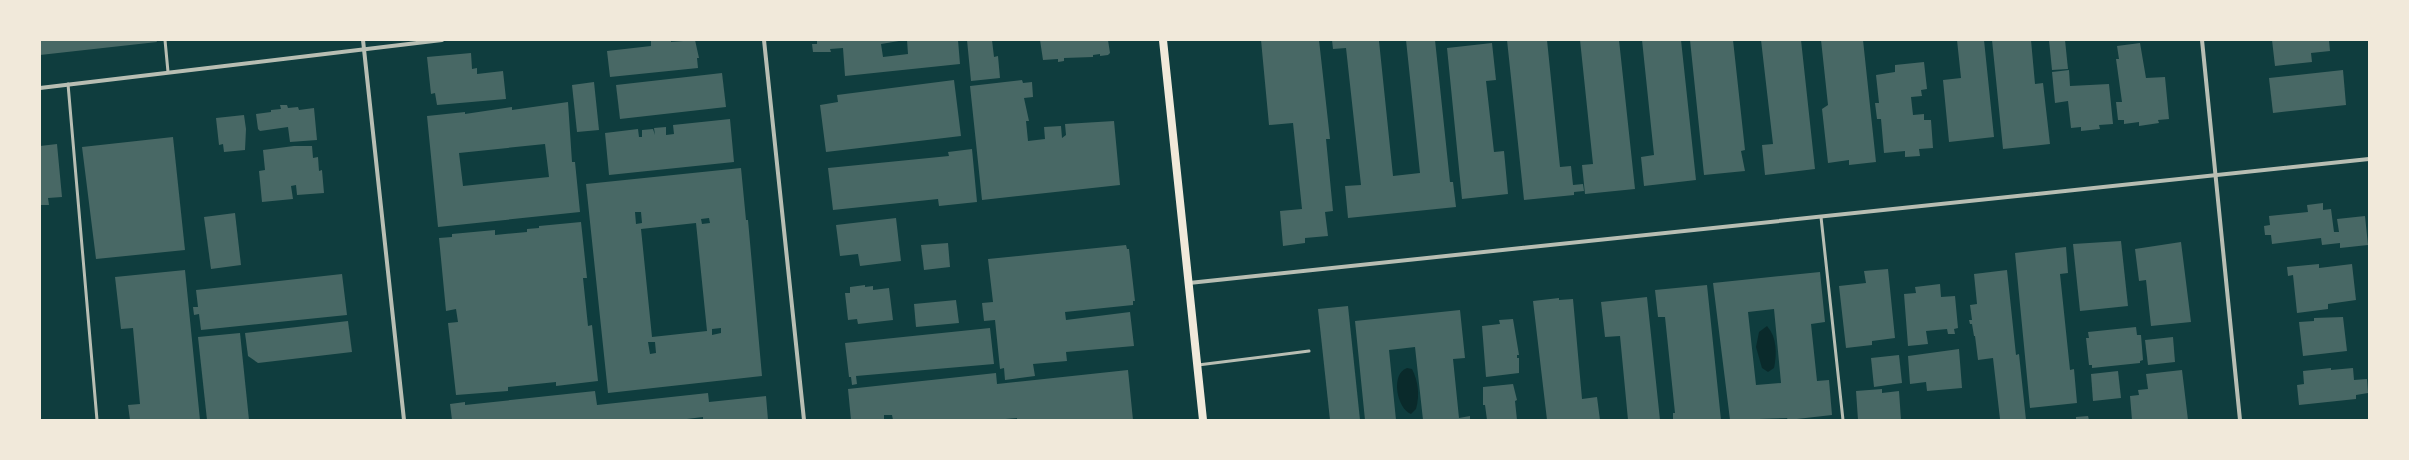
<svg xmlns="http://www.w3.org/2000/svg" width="2409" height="460" font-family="Montserrat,sans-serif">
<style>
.water{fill:#0a2a2b}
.building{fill:#486865;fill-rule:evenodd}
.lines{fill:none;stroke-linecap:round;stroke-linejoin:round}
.service{stroke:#b8beb3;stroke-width:3}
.minor{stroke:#b8beb3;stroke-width:4}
.secondary{stroke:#f1e9da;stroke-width:8}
</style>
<rect width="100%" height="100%" fill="#0f3d3e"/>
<g class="water">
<path d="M1767,326C1777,337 1777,354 1774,368L1768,372L1762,368L1756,347L1759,332Z"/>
<path d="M1407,368L1412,369C1418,381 1420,395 1416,409L1411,414C1397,409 1390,374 1407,368Z"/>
</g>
<g class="building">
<path d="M40,40H156L157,42L40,55Z"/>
<path d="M671,40V42L695,40L699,58H697L698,68L610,77L607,51L651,46V41Z"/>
<path d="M817,40H905L881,44L883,57L908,54L907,40H958L960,64L845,76L843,48L830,49L831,52H813L812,44H817Z"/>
<path d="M967,40H992L994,57L998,56L1000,78L971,81Z"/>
<path d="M1040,40H1108L1110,53L1108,55L1100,56V54L1093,55V57L1064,58V61L1058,62V59L1043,60Z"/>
<path d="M1261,40H1319L1330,139H1326L1333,211L1325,212L1328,236L1305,238V243L1283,246L1280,211L1302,209L1293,123L1269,125Z"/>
<path d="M1332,40H1383L1379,41L1393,176L1420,173L1406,40H1435L1450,182H1453L1456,207L1348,218L1345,186L1361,185L1346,48L1333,49Z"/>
<path d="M1507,40H1547L1560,167L1571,166L1573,185L1583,184L1584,191L1574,192V195L1524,200Z"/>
<path d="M1580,40H1619L1635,189L1585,194L1582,165L1593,164Z"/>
<path d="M1642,40H1681L1696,180L1644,186L1641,157L1654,155Z"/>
<path d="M1690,40H1733L1745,150L1741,151L1745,171L1704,175Z"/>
<path d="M1761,40H1801L1815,169L1765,175L1762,145L1773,144Z"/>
<path d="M1821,40H1863L1876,162L1849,165V160L1828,163L1822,109L1828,105Z"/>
<path d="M1957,40H1984L1994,137L1949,142L1943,80L1961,78Z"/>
<path d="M1992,40H2031L2035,84L2043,83L2050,144L2003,149Z"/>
<path d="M2049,40H2065L2068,69L2052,70Z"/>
<path d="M2272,40H2329L2330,51L2311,53L2312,62L2275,66Z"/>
<path d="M1492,43L1496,80L1486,81L1494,152L1504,151L1508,194L1462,199L1447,48Z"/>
<path d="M2140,43L2146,78L2165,77L2169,119L2158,120L2159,123L2139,126V122L2124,124V120H2118L2116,102H2122L2116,59H2119L2117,46Z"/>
<path d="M471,53L472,69L477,68V74L503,71L506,99L437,105L435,93L431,94L427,57Z"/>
<path d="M1924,62L1927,89L1921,90L1922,96L1911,97L1913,115L1924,114V120H1931L1933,148L1919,149L1920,156L1905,157V151L1884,153L1881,119H1877L1875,103H1879L1876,75L1895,72V65Z"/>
<path d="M2069,70L2070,86L2109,84L2113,124L2099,125L2100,129L2081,131V127L2071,128L2068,101L2055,103L2052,72Z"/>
<path d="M2343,70L2346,105L2273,113L2269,78Z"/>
<path d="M722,73L726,107L620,119L616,85Z"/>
<path d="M954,80L961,136L826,152L820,105L838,102L837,95Z"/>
<path d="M1022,80L1023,83L1032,82L1033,97L1024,98L1029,121H1026L1028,141L1045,139L1044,127L1061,126L1062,138L1066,135L1065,124L1114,121L1120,185L982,200L970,86Z"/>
<path d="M594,82L599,130L577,132L572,85Z"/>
<path d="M568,102L572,162H575L580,212L438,227L427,116L465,112V114L512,107V110ZM545,144L549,177L463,186L459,153Z"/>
<path d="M280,105H287L288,108L298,107L299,110L314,108L317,140L290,142L288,127L260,131L258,129L256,114L271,112V110L281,109Z"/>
<path d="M244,115L246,129L245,150L224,152L223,144L219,145L216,118Z"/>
<path d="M730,119L734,162L609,175L605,133L638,129L639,137H642V130L653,129L655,135L654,128L666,127V135L674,134L673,125Z"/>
<path d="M173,137L185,250L96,259L82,147Z"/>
<path d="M57,144L62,197L48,198L49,205H40V146Z"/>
<path d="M294,146H312L313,158L318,157L319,171L322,170L324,193L297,195L296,185L291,186L293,199L262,202L259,171L265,170L263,150Z"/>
<path d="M972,149L977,202L939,206L938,199L833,210L828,168L949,156L948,152Z"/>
<path d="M741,168L746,220H748L762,376L608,393L586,184ZM635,212H641L642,223L636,224ZM709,218L710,223L702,224L701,219ZM696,223L707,331L652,337L641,229ZM721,328V333L712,335V329ZM648,342H655L656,353L650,354Z"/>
<path d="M2323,203V210L2331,209L2334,232H2339L2337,219L2365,216L2368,245L2340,248V243L2322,245L2321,238L2272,244L2271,235H2265L2264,226L2270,225L2269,216L2308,212L2307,205Z"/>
<path d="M235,213L241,265L211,269L204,217Z"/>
<path d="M896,218L901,261L860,266L858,254L840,256L836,225Z"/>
<path d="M581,222L587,278H583L588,326L592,325L598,381L556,386V382L508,387V391L456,395L448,323L458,322L456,309L446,311L439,238L452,237V234L495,230V235L527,232V229L539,228V226Z"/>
<path d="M2121,241L2128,306L2080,311L2073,244Z"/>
<path d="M2181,242L2191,322L2151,326L2146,280L2139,281L2135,249Z"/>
<path d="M948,243L950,267L924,270L921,245Z"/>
<path d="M1126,245L1127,249H1129L1135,301H1133V305L1065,312L1066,320L1130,312L1134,346L1066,352L1067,361L1033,364L1035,376L1005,380L1004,368L1000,369L995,320L984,321L982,303L993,302L988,259Z"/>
<path d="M2066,247L2068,273L2060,274L2070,370L2074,369L2077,403L2030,408L2015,253Z"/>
<path d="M2319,264V268L2352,264L2356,300L2328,304V309L2297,313L2293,275L2288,276L2287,267Z"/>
<path d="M1888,269L1895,338L1872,341V345L1846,348L1839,286L1866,283L1864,271Z"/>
<path d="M185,270L200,420H130L128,405L140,404L133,328L121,329L115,277Z"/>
<path d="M2007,270L2016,355L2019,354L2026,420H1996L2000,419L1993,358L1978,360L1975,336H1974L1972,324H1970L1969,320H1972L1970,305L1977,304L1974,274Z"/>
<path d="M1820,272L1825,322L1811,324L1817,381L1829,380L1832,415L1788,420L1787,418L1730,420L1713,283ZM1774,309L1781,383L1756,385L1748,312Z"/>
<path d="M342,274L347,315L201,330L199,314L194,315L193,307H198L196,290Z"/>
<path d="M1940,284L1941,297L1955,296L1958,328L1954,329L1955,334H1948L1947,329L1926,331L1928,344L1908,346L1904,294L1916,293L1915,287Z"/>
<path d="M865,285V287L873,286V290L889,288L893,320L858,324L857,319L848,320L845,293H850V287Z"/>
<path d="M1707,285L1721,420H1673V413H1675L1665,317H1658L1655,290Z"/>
<path d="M1647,297L1660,420H1628L1620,336L1605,337L1601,302Z"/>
<path d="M1559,298V300L1573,299L1582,399L1597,397L1600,420H1547L1533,301Z"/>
<path d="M956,300L959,323L916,327L914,304Z"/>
<path d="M1348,306L1360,420H1330L1318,309Z"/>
<path d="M1460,310L1465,358L1453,359L1459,418L1470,416V420H1423L1415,347L1389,350L1396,420H1365L1355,321Z"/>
<path d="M2343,317L2347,351L2303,356L2299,322L2314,321V318Z"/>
<path d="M1513,319L1519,355H1517V358H1519V373L1486,377L1482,326L1500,324L1499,320Z"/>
<path d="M348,321L352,352L258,363L248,356L245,333Z"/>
<path d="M2136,327L2137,335H2141L2143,360L2140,361V363L2092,368V365H2089L2086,338H2089L2088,332Z"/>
<path d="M990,328L994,364L856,376L857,384L852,385L851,377H849L845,343Z"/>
<path d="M240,333L249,420H207L198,337Z"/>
<path d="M2173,337L2175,362L2148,365L2145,340Z"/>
<path d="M1959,349L1962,388L1927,391L1926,382L1910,384L1908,356Z"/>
<path d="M1899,355L1902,383L1874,387L1871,358Z"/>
<path d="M2331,368V370L2353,368L2354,380L2367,379L2368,393L2356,395V399L2299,405L2297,385L2304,384L2303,371Z"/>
<path d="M1128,370L1133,420H1017V418L994,420H893L892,415H884V420H851L848,389L996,373L997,384Z"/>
<path d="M2182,370L2188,420H2132L2130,396L2139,395L2138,390L2148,389L2146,374Z"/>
<path d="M2118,371L2121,398L2093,401L2091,374Z"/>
<path d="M1513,384L1517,400L1515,401L1517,420H1487L1485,405H1483V387Z"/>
<path d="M1882,389V393L1899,391L1901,420H1858L1856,391Z"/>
<path d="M595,391L597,405L708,393L709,402L766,396L768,420H703V417L679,420H452L450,404L465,402V405Z"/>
<path d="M2088,416L2089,420H2076V417Z"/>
</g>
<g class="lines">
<g class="service">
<path d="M165,40L168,72"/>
<path d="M68,84L97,420"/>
<path d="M1821,217L1843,420"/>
<path d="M1198,365L1309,351"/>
</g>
<g class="minor">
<path d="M363,40L404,420"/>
<path d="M764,40L804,420"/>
<path d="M2202,40L2240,420"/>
<path d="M40,88L442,40"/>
<path d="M1189,283L2369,159"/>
</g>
<path class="secondary" d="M1163,40L1203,420"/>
</g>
<rect width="2409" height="460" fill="none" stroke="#f1e9da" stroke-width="82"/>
</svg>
